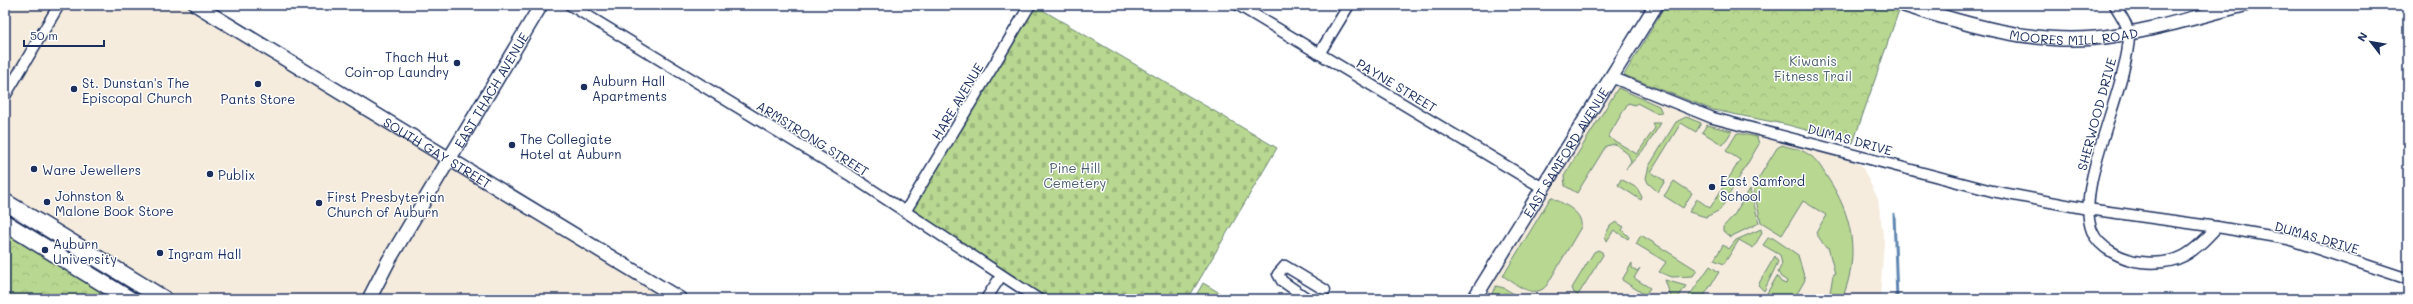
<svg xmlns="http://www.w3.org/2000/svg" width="2413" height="304" font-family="Mali,sans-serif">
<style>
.built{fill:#f5ecde}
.grass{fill:#b8d790;stroke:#6a8377}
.forest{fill:url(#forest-crowns);stroke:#6a8377}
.cemetery{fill:url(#cemetery-stones);stroke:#6a8377}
.garden{fill:url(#garden-dots);stroke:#6a8377}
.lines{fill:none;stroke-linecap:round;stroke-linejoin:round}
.stream{stroke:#5e86b1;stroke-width:3}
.minor-casing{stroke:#1b2f5e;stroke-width:13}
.tertiary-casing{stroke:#1b2f5e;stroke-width:16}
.primary-casing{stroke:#1b2f5e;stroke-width:19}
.minor{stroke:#fff;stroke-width:10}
.tertiary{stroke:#fff;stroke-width:13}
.primary{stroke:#fff;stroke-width:16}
.poi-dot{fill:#1b2f5e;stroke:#fff;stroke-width:1.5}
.labels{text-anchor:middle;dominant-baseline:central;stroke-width:3;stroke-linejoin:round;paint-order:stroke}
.street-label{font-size:13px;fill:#1b2f5e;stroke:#fff}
.poi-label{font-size:13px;fill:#1b2f5e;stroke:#fff;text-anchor:start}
.park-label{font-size:13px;fill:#4a616d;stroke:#fff}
</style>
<defs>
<pattern id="forest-crowns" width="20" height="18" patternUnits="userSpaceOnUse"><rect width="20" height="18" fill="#b8d790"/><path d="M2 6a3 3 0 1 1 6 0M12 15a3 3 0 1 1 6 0" fill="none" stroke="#9eb97f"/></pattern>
<pattern id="cemetery-stones" width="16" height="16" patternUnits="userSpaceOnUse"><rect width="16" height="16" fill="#b8d790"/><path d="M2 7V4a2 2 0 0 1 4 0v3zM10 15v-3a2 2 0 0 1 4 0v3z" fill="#9eb97f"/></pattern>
<pattern id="garden-dots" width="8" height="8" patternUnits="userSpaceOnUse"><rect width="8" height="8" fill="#b8d790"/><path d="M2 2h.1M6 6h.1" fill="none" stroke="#9eb97f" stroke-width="1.8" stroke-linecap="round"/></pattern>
</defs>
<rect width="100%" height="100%" fill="#fff"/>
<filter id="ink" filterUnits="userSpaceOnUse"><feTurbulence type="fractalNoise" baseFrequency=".025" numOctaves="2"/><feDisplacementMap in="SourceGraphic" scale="8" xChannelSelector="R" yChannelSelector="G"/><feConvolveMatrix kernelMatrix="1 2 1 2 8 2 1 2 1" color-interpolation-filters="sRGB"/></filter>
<g filter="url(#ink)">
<g class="built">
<path d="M5,5H196L680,299H5Z"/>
<path d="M1616,83L1685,114L1730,129L1815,146L1861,165L1878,199L1884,242L1880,299H1483Z"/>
</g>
<g class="grass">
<path d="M1618,88L1659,106L1662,113L1654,112L1637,103L1635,105L1628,103L1608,137L1637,154L1655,128L1652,123H1661L1646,147L1626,169L1631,161L1628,154L1615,144L1606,146L1577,193L1565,186L1564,176Z"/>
<path d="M1686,117L1701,123L1696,132L1681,123L1651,172L1665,181L1658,192L1648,183L1646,178L1649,166L1676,122Z"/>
<path d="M1707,125L1732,131L1723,145L1702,132Z"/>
<path d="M1737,133L1757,137L1759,144L1720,210L1706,217L1689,212L1697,199L1710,208L1740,160L1726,151Z"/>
<path d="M1782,145C1790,148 1801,149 1808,154C1817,159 1822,169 1827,177C1853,215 1860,256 1842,299H1833L1834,296L1830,293L1833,275L1835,274L1828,247L1826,248L1816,233L1826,215L1803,201L1782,235L1761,222L1753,187L1777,148Z"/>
<path d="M1621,179L1637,188L1642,197L1641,200L1618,185Z"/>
<path d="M1674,181L1692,193L1683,208L1664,196Z"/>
<path d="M1750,189L1759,223L1730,237L1723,231V227L1734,215Z"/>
<path d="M1551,197C1563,204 1583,211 1581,227L1547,285C1534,301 1515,283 1503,276Z"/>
<path d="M1616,222L1624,227L1622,230L1629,237L1628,239L1614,230L1607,241L1605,236L1610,226Z"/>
<path d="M1761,229L1762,233L1753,248L1739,240L1724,264L1714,260L1723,245L1729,249L1736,240Z"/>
<path d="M1641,235L1697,270L1693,276L1672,277L1659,272L1666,262L1636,244Z"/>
<path d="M1768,238H1773L1798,255L1805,280L1794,299H1777L1767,293L1777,276L1781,282L1786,284L1787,281L1781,277L1778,272L1782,264L1780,255L1763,245Z"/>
<path d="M1598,250L1602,252L1603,255L1578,295L1574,293L1572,288L1594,252Z"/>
<path d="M1775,256L1778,262L1764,291L1758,285Z"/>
<path d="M1632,263V268L1637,271L1640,268L1634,278L1650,288L1645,295L1622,280Z"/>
<path d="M1710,266L1719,272L1702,299H1687Z"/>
<path d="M1665,280L1686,286L1677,299L1671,297Z"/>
<path d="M1203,283L1230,299H1194Z"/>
<path d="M1496,286L1504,288L1522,299H1515L1505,293L1503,297L1507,299H1489Z"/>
</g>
<g class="forest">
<path d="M1666,5H1883L1899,10L1853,143L1788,125L1713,110L1624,75Z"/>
<path d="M5,229L121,299H5Z"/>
</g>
<path class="cemetery" d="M1034,5L1277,148L1188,299H1038L905,212Z"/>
<path class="garden" d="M5,211L132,287L127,290L5,216Z"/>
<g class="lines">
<path class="stream" d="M1894,214L1897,299"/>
<g class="minor-casing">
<g id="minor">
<path d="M570,5L851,176L1038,299"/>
<path d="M1238,5L1543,188"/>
<path d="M2115,5C2119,13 2129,26 2129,35C2128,88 2074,187 2092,231C2099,249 2124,260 2141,262C2179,266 2193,253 2217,227L2288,239L2408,279"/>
<path d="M1319,54L1349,5"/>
<path d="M1611,77L1713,118L1992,191L2088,209L2217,227"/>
<path d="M5,96L59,5"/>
<path d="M905,212L1030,5"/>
<path d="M986,299L1001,276"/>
<path d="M1308,299L1282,281L1278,274L1285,266L1325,290"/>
</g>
</g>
<g class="tertiary-casing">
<g id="tertiary">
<path id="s1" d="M196,5L680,299"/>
<path id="s2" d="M1904,5C1965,24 2030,44 2095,38C2145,33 2195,17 2244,5"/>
<path id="s3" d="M369,299L389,260L541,5"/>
<path id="s4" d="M1474,299L1656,5"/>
</g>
</g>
<g class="primary-casing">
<g id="primary">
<path d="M5,202L164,299"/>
<path d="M5,223L129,299"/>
</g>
</g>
<use href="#minor" class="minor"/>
<use href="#tertiary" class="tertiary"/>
<use href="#primary" class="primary"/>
</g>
</g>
<g class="poi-dot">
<circle cx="457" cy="63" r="4"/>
<circle cx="258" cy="84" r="4"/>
<circle cx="584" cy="87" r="4"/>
<circle cx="74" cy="89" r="4"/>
<circle cx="512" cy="145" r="4"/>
<circle cx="34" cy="169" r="4"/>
<circle cx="210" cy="174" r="4"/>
<circle cx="1712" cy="187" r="4"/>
<circle cx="47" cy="202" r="4"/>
<circle cx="319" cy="203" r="4"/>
<circle cx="45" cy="250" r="4"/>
<circle cx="160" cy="253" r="4"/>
</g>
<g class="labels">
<g class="street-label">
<text stroke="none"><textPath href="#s2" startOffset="174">MOORES MILL ROAD</textPath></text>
<text transform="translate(1397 85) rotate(31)">PAYNE STREET</text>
<text stroke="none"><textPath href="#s3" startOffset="242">EAST THACH AVENUE</textPath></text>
<text transform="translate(957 101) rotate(-59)">HARE AVENUE</text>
<text transform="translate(2096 114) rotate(-75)">SHERWOOD DRIVE</text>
<text transform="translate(813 138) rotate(32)">ARMSTRONG STREET</text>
<text transform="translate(1850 139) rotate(15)">DUMAS DRIVE</text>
<text stroke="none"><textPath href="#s1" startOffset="283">SOUTH GAY STREET</textPath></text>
<text stroke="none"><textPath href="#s4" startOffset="173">EAST SAMFORD AVENUE</textPath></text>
<text transform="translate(2317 237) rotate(16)">DUMAS DRIVE</text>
</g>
<g class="poi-label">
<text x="449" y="56" text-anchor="end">Thach Hut<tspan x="449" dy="15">Coin-op Laundry</tspan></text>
<text x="592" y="80">Auburn Hall<tspan x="592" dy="15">Apartments</tspan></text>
<text x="82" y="82">St. Dunstan's The<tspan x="82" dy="15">Episcopal Church</tspan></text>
<text x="258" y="98" text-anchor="middle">Pants Store</text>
<text x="520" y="138">The Collegiate<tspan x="520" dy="15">Hotel at Auburn</tspan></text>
<text x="42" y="169">Ware Jewellers</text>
<text x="218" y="174">Publix</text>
<text x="1720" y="180">East Samford<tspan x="1720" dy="15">School</tspan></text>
<text x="55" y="195">Johnston &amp;<tspan x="55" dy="15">Malone Book Store</tspan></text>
<text x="327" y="196">First Presbyterian<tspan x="327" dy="15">Church of Auburn</tspan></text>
<text x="53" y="243">Auburn<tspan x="53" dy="15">University</tspan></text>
<text x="168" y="253">Ingram Hall</text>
</g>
<g class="park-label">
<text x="1813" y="60">Kiwanis<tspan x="1813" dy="15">Fitness Trail</tspan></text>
<text x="1075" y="167">Pine Hill<tspan x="1075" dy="15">Cemetery</tspan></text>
</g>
</g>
<rect width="2413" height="304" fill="none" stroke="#fff" stroke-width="20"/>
<rect x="10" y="10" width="2393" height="284" fill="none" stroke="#1b2f5e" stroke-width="1.5" filter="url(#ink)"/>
<g transform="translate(2371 42) rotate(301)" stroke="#ffffff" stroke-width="3" paint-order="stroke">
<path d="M0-3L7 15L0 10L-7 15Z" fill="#1b2f5e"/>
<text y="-6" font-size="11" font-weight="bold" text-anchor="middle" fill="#1b2f5e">N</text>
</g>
<path d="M24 40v6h80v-6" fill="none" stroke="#1b2f5e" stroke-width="2"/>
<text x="30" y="40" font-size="12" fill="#1b2f5e" stroke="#ffffff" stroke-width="3" paint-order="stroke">50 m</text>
</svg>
